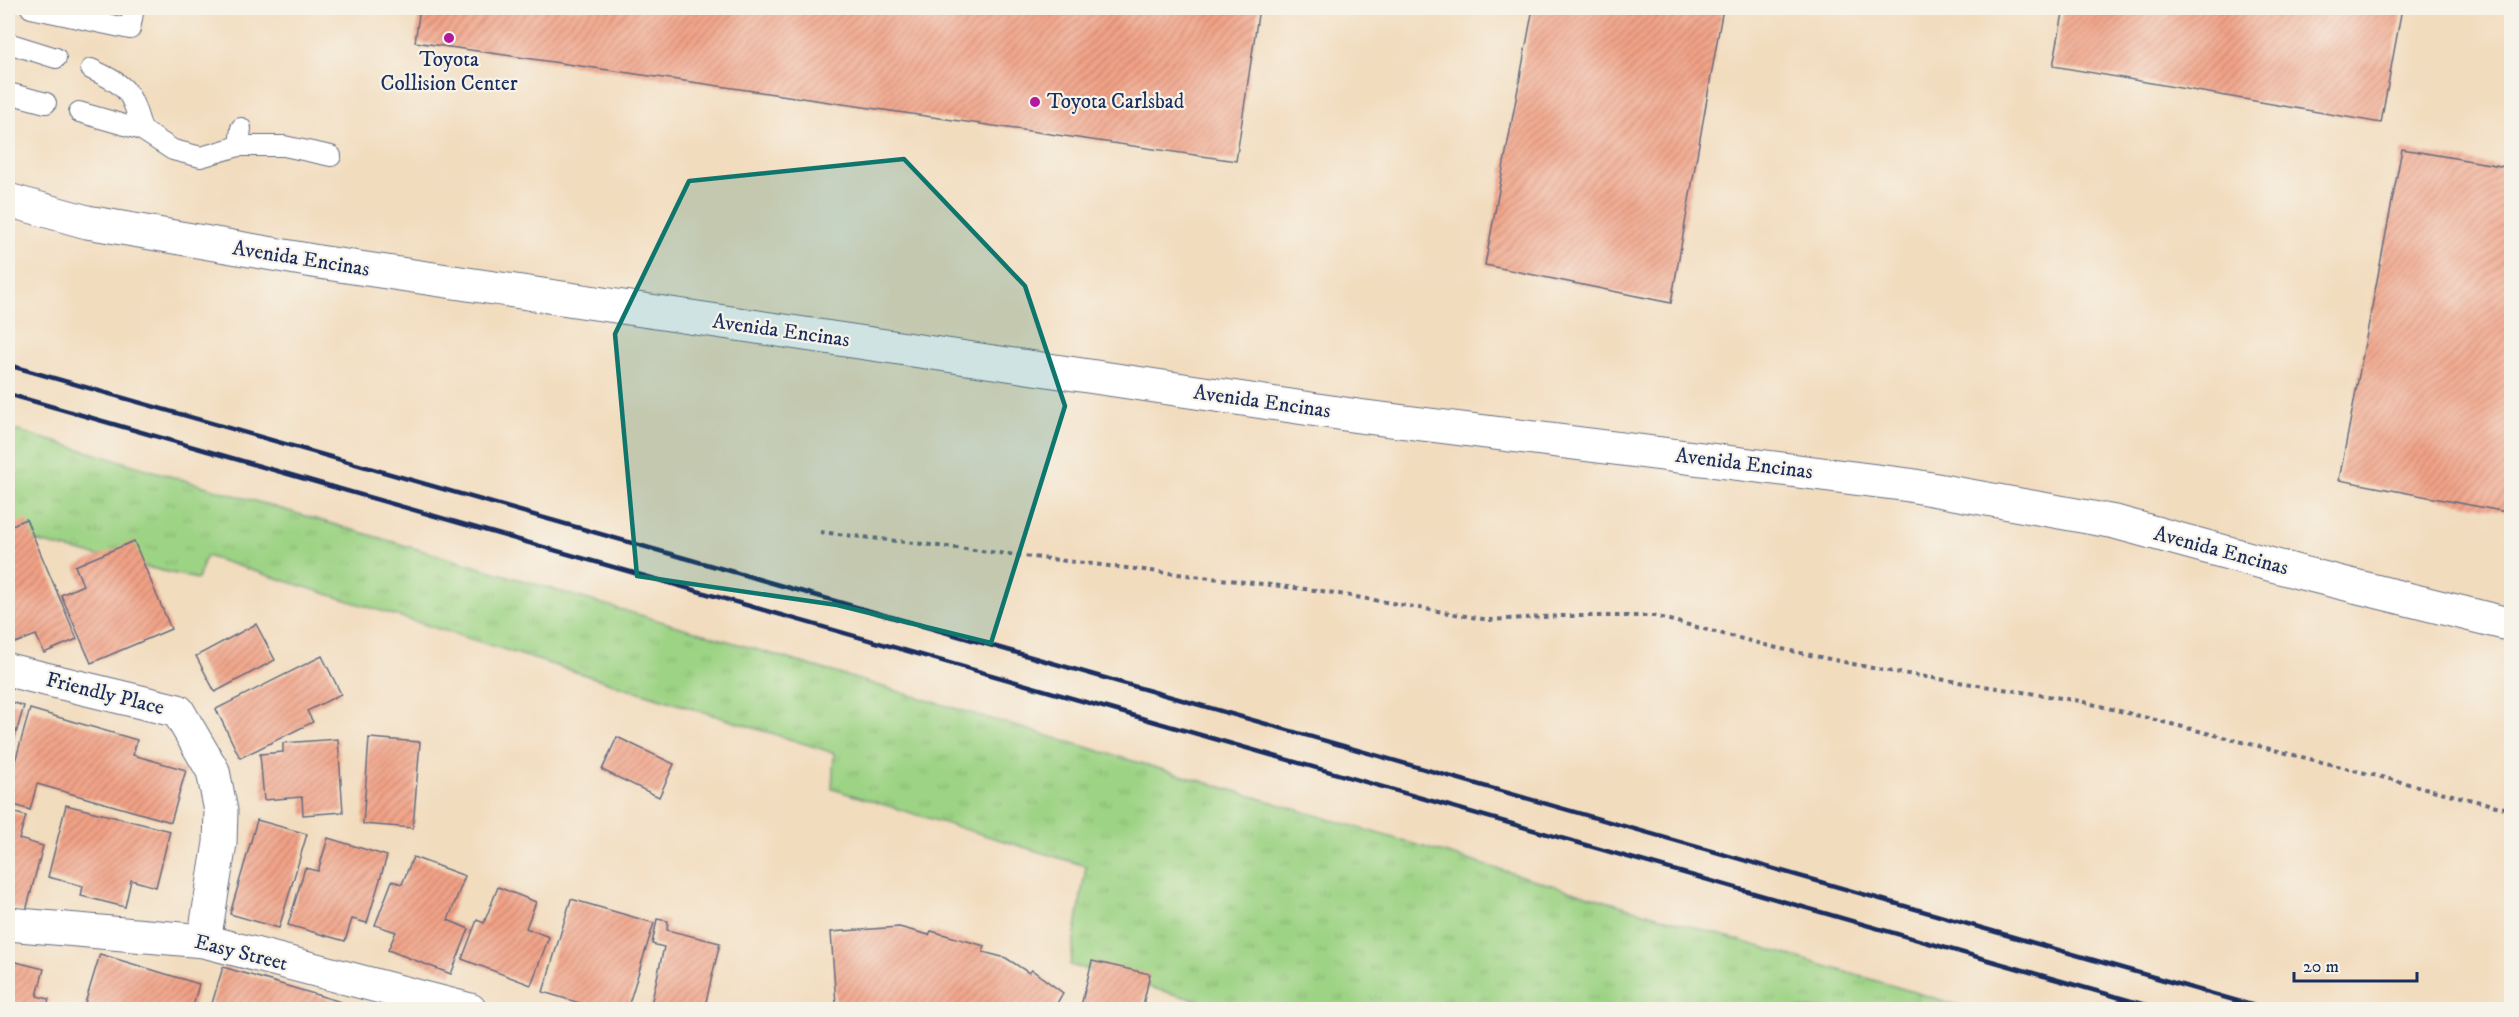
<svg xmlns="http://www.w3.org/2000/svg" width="2519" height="1017" font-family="'IM FELL DW Pica',serif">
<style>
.grass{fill:url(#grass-tufts);stroke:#5c8171;stroke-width:1.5}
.building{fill:url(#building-hatch)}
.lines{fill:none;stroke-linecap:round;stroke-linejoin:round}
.lane-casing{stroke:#666c80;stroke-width:22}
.street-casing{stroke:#666c80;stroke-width:35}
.secondary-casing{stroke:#666c80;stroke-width:35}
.path{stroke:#666c80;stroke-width:4;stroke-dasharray:4.5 4.5;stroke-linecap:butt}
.lane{stroke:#fff;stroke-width:20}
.street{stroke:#fff;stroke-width:33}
.secondary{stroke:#fff;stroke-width:33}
.rail{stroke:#1b2f5e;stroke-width:4.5}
.marked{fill:#0f766e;fill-opacity:0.2;stroke:#0f766e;stroke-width:4.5;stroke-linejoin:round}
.poi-dot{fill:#b5179e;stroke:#f7f3e8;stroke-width:2}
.labels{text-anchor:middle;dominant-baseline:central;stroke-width:4.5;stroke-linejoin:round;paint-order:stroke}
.poi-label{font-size:21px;fill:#1b2f5e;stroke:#f7f3e8}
.street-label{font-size:21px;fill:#1b2f5e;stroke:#f7f3e8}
</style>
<defs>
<pattern id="grass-tufts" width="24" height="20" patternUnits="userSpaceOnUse" patternTransform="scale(1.5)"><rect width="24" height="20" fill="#9dd384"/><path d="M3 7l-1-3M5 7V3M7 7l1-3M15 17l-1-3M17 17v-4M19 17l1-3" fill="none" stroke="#87b574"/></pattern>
<pattern id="building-hatch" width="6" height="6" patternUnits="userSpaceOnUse" patternTransform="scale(1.5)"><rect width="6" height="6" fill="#f2a286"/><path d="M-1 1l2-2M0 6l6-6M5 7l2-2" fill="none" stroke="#c38471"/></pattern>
</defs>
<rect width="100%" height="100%" fill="#f7f3e8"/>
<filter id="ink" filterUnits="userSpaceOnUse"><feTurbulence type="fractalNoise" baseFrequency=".0167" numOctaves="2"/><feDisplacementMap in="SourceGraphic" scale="12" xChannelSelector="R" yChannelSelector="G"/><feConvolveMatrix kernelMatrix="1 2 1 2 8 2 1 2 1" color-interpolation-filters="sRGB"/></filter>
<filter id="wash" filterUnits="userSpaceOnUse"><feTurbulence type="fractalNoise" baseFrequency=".008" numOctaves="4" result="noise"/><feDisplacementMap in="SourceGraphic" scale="24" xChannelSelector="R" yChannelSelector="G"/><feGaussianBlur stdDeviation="1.35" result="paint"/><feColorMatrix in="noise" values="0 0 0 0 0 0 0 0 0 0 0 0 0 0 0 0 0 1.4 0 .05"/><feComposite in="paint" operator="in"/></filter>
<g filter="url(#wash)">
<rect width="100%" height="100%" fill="#f2dcbe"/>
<path class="grass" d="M8,428L1971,1009H1227L1070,965L1086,866L832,789L834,753L206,556L198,579L8,535Z"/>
<g id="blocks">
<g class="building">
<path d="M420,8H1259L1236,161L415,42Z"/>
<path d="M1533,8H1723L1671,303L1485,265Z"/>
<path d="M2064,8H2402L2381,123L2053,66Z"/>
<path d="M2402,149L2512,168V513L2339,480Z"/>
<path d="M26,519L77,639L44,653L36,635L15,643L8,624V527Z"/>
<path d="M134,541L171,629L91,663L61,595L83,585L75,566Z"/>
<path d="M256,624L275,660L215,692L196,656Z"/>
<path d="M322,656L341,694L307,711L313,722L240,758L216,709Z"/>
<path d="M8,701L24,706L8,760Z"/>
<path d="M30,709L137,740L133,755L186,770L171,822L37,784L30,810L8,803V786Z"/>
<path d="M617,737L674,764L659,797L602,770Z"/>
<path d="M369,738L420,742L413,828L363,824Z"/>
<path d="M338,739L343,812L303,815L302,797L264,800L260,754L283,752V743Z"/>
<path d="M66,805L170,831L156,887L131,880L125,907L81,896L83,886L48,877Z"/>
<path d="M8,811L26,816L19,839L43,846L26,911L8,906Z"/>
<path d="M257,820L307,834L279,928L230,914Z"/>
<path d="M328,838L387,856L367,923L352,919L345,941L288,925L305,868L318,871Z"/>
<path d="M413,857L465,876L448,920L469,929L451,974L388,950L396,932L375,925L392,881L402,884Z"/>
<path d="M498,887L536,902L526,928L549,937L531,985L462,959L477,920L484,923Z"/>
<path d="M571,899L654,923L627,1010H603L543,992Z"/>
<path d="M657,919L668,921L667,930L720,943L704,1010L650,1009L664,947L652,944Z"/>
<path d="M899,927L929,935L931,931L985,946L983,952L1006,958L1029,973L1032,970L1063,993L1053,1010H921L893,1002L836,1004L831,932Z"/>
<path d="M100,954L199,984L192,1010H83Z"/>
<path d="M8,960L44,969L37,996L49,999L46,1010H8Z"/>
<path d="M1092,961L1150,974L1142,1010H1080Z"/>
<path d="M223,967L365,1009V1010H210Z"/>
</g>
</g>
</g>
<g filter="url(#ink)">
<use href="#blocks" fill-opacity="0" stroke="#666c80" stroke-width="1.5"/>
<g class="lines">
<g class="lane-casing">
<g id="lane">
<path d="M31,8L130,29L134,8"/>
<path d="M8,43L56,58"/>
<path d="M91,69C129,87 130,90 142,130"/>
<path d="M8,93L46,103"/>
<path d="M79,112L142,130L173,150L201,157L239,146H284L331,156"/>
<path d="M239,146L241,128"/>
</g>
</g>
<g class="street-casing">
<g id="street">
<path d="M8,670L178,711L213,771L221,811L220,843L204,941"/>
<path d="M8,924L204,941L470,1010"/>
</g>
</g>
<g class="secondary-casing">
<path id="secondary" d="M8,200L87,222L319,262L1358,416L1909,485L2115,522L2302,573L2512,625"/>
</g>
<path class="path" d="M820,532L1322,591L1489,620L1563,616H1654L1777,648L1882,670L2080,701L2512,810"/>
<use href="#lane" class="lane"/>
<use href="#street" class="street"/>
<use href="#secondary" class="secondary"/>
<g class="rail">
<path d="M8,365L2269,1010"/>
<path d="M8,394L2163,1010"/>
</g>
</g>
</g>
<path class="marked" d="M904,159L1025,286L1065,406L991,643L837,605L637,576L615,334L689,181Z"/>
<g class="poi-dot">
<circle cx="449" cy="38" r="6"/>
<circle cx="1035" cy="102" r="6"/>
</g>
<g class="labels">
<g class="poi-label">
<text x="449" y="60">Toyota<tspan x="449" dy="24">Collision Center</tspan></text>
<text x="1047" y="102" text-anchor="start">Toyota Carlsbad</text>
</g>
<g class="street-label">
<text transform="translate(301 259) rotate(9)">Avenida Encinas</text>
<text transform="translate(781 331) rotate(8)">Avenida Encinas</text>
<text transform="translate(1262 402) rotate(8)">Avenida Encinas</text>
<text transform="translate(1744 464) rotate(7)">Avenida Encinas</text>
<text transform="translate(2221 551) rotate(15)">Avenida Encinas</text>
<text transform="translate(105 694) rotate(14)">Friendly Place</text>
<text transform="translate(241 953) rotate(14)">Easy Street</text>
</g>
</g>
<rect width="2519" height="1017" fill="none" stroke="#f7f3e8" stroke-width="30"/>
<path d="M2294 972v9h123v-9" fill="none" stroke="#1b2f5e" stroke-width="3"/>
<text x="2303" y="972" font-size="18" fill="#1b2f5e" stroke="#f7f3e8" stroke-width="4.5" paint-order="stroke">20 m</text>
</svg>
